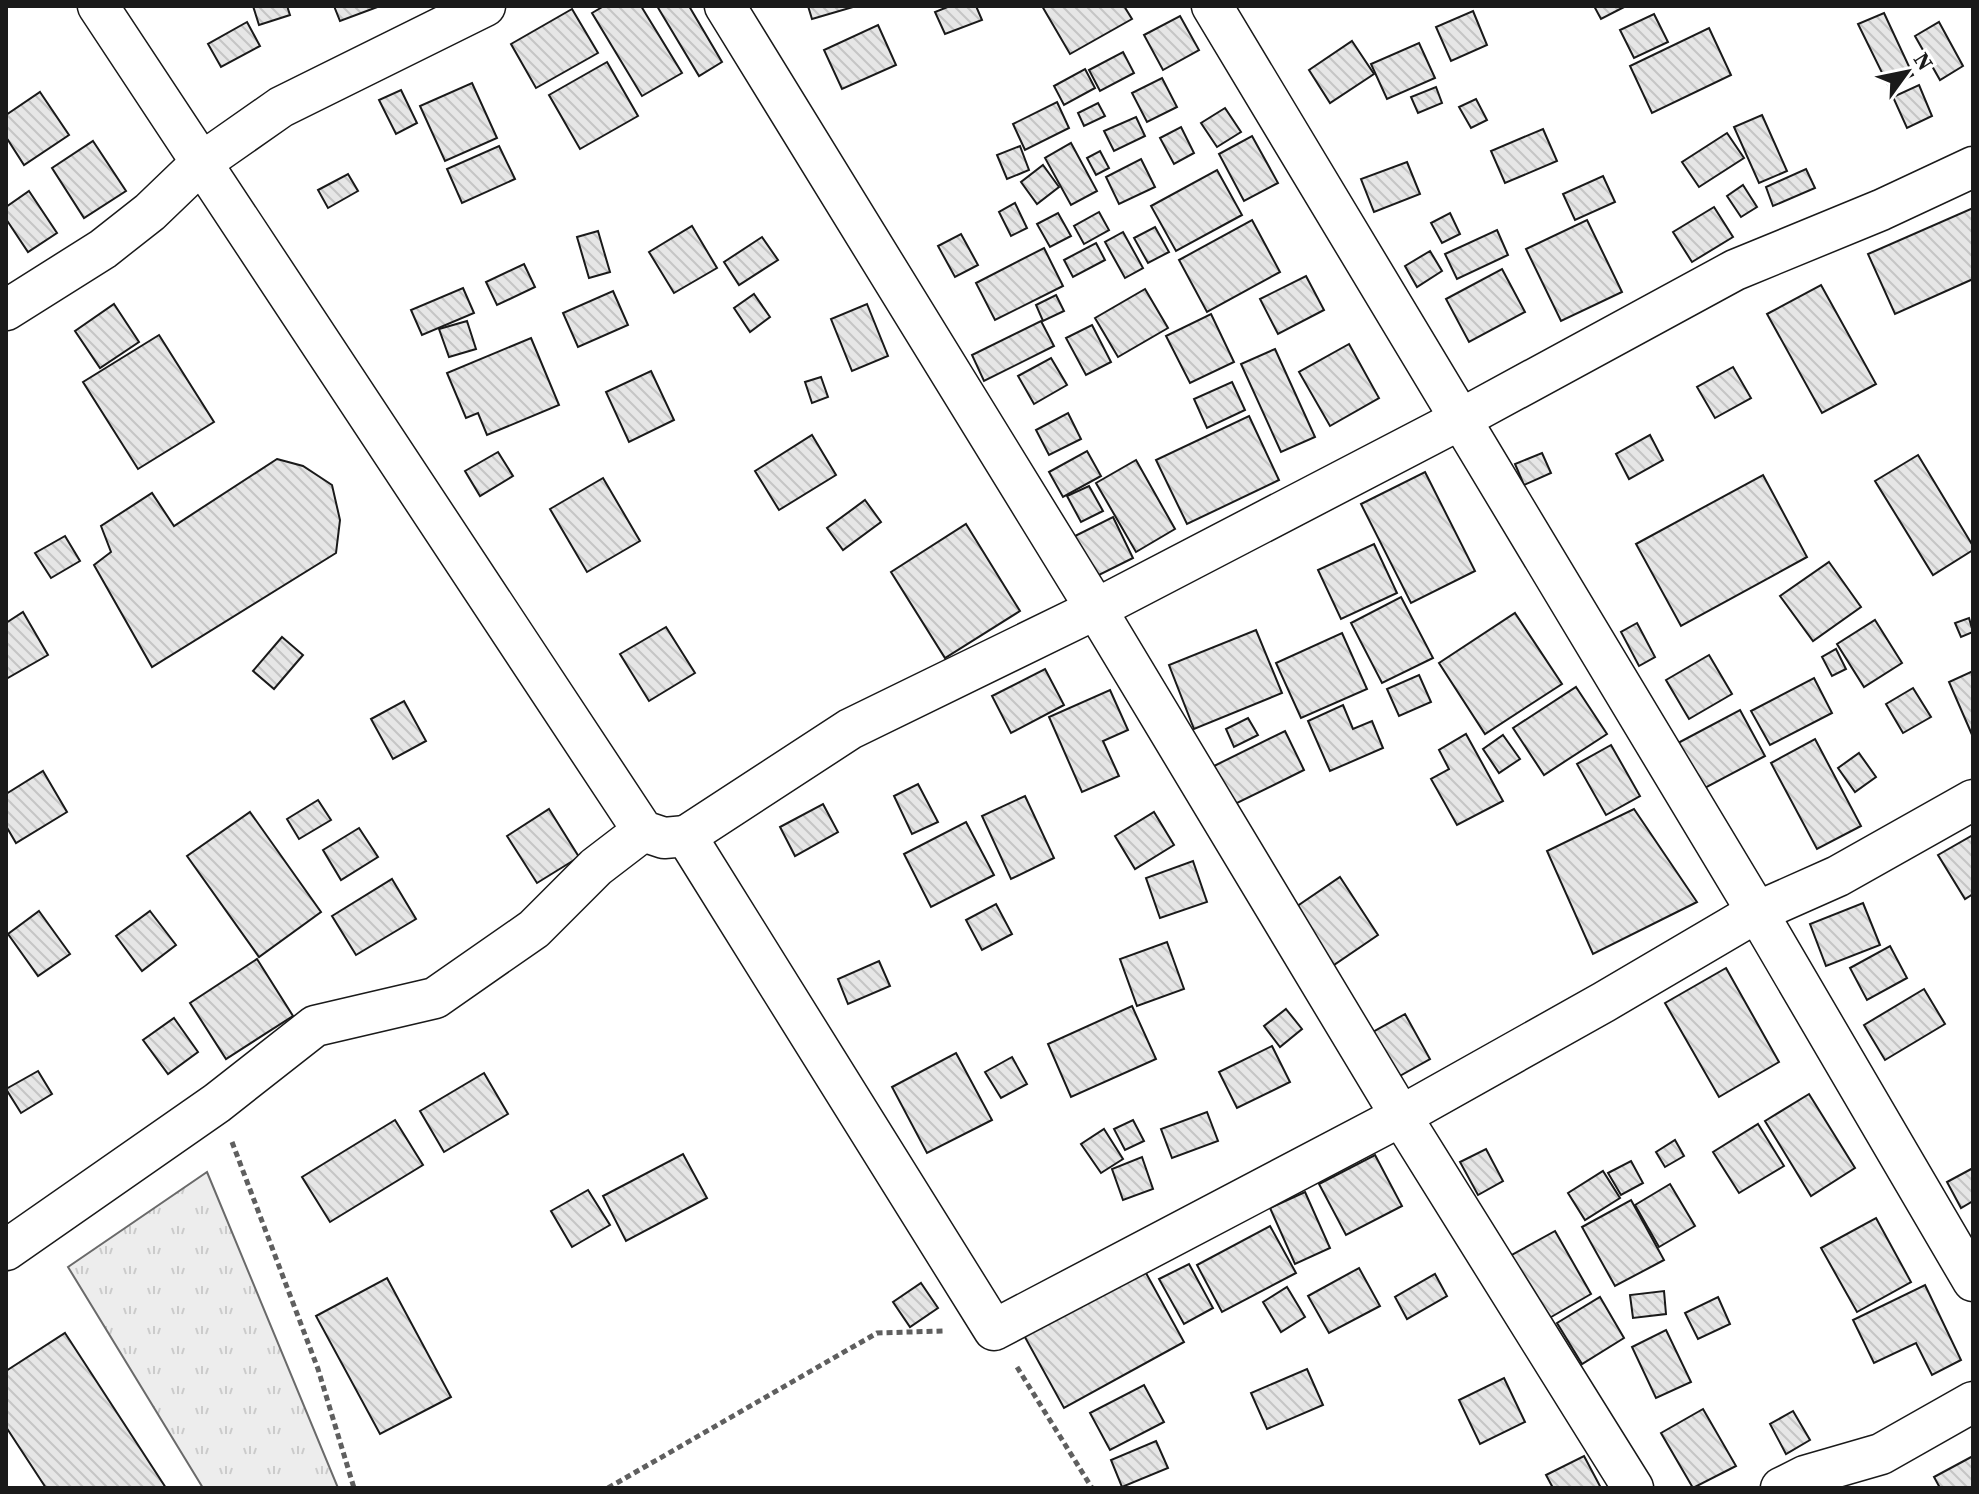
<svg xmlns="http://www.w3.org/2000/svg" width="1979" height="1494" font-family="'Source Serif 4',serif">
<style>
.park{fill:url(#park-tufts);stroke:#6a6a6a;stroke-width:2}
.building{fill:url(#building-back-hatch);stroke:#1a1a1a;stroke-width:2}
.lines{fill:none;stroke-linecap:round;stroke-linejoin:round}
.street-casing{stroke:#1a1a1a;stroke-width:43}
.path{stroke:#5f5f5f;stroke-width:5;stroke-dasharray:6 4;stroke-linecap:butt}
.street{stroke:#fff;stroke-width:40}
</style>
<defs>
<pattern id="park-tufts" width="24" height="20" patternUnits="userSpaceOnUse" patternTransform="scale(2)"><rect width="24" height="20" fill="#ededed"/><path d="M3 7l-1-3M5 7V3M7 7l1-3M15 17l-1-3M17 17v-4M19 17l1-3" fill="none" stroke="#cbcbcb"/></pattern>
<pattern id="building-back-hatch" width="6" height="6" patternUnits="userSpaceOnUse" patternTransform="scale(2)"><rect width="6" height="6" fill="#e6e6e6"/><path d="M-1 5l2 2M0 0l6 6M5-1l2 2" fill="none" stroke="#c5c5c5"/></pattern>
</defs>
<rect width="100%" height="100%" fill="#fff"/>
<path class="park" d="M207,1172L338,1488H339H203L68,1267Z"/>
<g class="building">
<path d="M253,6H287L290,15L259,25Z"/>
<path d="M334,6H380L340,21Z"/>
<path d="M604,6H641L682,73L642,96L592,13Z"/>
<path d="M657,6H689L722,62L699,76Z"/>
<path d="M808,6H853V7L812,19Z"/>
<path d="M950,6H976L982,20L945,34L935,12Z"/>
<path d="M1042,6H1124L1132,19L1070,54Z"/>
<path d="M1594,6H1626L1601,19Z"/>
<path d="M572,9L598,53L536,88L511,44Z"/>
<path d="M1473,11L1487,45L1451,61L1436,27Z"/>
<path d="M1884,13L1913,75L1889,87L1858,24Z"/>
<path d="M1654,14L1668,42L1634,58L1620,30Z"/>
<path d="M1180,16L1199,50L1163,70L1144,35Z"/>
<path d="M247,22L260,46L221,67L208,44Z"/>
<path d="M1939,22L1963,66L1940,80L1915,36Z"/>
<path d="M878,25L896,65L842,89L824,50Z"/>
<path d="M1709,28L1731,75L1652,113L1630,66Z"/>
<path d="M1352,41L1374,74L1330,103L1309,70Z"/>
<path d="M1419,43L1435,78L1387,99L1371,64Z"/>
<path d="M1123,52L1134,73L1100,91L1089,70Z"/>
<path d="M607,62L638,116L580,149L549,95Z"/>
<path d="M1085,69L1095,88L1064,105L1054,86Z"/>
<path d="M1162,78L1177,107L1147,122L1132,93Z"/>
<path d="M472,83L497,138L445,161L420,106Z"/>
<path d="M1919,85L1932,116L1907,128L1893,97Z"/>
<path d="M1436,87L1442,103L1418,113L1411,97Z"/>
<path d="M401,90L417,123L396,134L379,100Z"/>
<path d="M40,92L69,135L24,165L6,137V115Z"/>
<path d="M1476,99L1487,120L1471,128L1459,107Z"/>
<path d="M1057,102L1069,128L1025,150L1013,124Z"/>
<path d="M1098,103L1105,116L1084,126L1078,113Z"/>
<path d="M1225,108L1241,132L1217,147L1201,123Z"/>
<path d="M1762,115L1787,171L1759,183L1734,127Z"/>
<path d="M1136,117L1145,136L1114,151L1104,131Z"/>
<path d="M1181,127L1194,153L1174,164L1160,138Z"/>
<path d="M1543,129L1557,161L1505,183L1491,151Z"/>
<path d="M1727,133L1744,158L1699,187L1682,162Z"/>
<path d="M1252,136L1278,183L1244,201L1219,154Z"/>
<path d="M93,141L126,191L84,218L52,168Z"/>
<path d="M1071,143L1097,191L1071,205L1045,158Z"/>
<path d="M499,146L515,179L462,203L447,169Z"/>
<path d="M1020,146L1029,170L1007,179L997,155Z"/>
<path d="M1100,151L1109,168L1096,175L1087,158Z"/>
<path d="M1141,159L1155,187L1119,204L1106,177Z"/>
<path d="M1407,162L1420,194L1374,212L1361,179Z"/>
<path d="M1043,165L1059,187L1037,204L1021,182Z"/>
<path d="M1806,169L1815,188L1773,206L1766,187Z"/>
<path d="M1217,170L1242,215L1176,251L1151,206Z"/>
<path d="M348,174L358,191L328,208L318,190Z"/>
<path d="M1603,176L1615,202L1575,220L1563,194Z"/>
<path d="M1743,185L1757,207L1741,217L1727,196Z"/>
<path d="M29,191L57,233L28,252L6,219V207Z"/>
<path d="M1015,203L1027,228L1011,236L999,212Z"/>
<path d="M1714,207L1733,237L1692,262L1673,232Z"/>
<path d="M1973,208V279L1895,314L1868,254Z"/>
<path d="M1099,212L1109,230L1084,244L1074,226Z"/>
<path d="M1058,213L1071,236L1050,247L1037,224Z"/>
<path d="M1450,213L1460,234L1442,243L1431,223Z"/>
<path d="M1252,220L1280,272L1207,312L1179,260Z"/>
<path d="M1587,220L1622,292L1561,321L1526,249Z"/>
<path d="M692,226L717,268L674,293L649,252Z"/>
<path d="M1155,227L1169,252L1148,263L1134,238Z"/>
<path d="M1497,230L1508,255L1457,279L1445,254Z"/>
<path d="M598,231L610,272L589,278L577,237Z"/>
<path d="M1123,232L1143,268L1125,278L1105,242Z"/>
<path d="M961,234L978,265L955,277L938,246Z"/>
<path d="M762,237L778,260L739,285L724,262Z"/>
<path d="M1096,243L1105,260L1073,277L1064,260Z"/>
<path d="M1044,248L1063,286L995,320L976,283Z"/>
<path d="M1430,251L1442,271L1417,287L1405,266Z"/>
<path d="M524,264L535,287L497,305L486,282Z"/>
<path d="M1502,269L1525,312L1469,342L1446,299Z"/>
<path d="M1306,276L1324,310L1278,334L1260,299Z"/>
<path d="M1821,285L1876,384L1822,413L1767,314Z"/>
<path d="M463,288L474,313L422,335L411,310Z"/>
<path d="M1145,289L1168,328L1118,357L1095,318Z"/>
<path d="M613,291L628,325L578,347L563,313Z"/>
<path d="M754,294L770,317L750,332L734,308Z"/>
<path d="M1056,295L1064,311L1043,321L1036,305Z"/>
<path d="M114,304L139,342L100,368L75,331Z"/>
<path d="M867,304L888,356L852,371L831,319Z"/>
<path d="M1211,314L1234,362L1190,383L1166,336Z"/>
<path d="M467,321L476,349L449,357L439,329Z"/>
<path d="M1041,321L1054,346L984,381L972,355Z"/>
<path d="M1092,325L1111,362L1086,375L1066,338Z"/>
<path d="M159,335L214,422L138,469L83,382Z"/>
<path d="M531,338L559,405L487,435L478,413L466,418L447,373Z"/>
<path d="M1349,344L1379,398L1330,426L1299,372Z"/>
<path d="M1275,349L1315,437L1281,452L1241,364Z"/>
<path d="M1051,358L1067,385L1034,404L1018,376Z"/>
<path d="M1733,367L1751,398L1715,418L1697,387Z"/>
<path d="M651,371L674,420L629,442L606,392Z"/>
<path d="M821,377L828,397L812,403L805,382Z"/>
<path d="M1232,382L1245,410L1207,428L1194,399Z"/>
<path d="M1068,413L1081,439L1049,455L1036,430Z"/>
<path d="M1249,416L1279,480L1187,524L1156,460Z"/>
<path d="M812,435L836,475L779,510L755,471Z"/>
<path d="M1650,435L1663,460L1629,479L1616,454Z"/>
<path d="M1087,451L1101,476L1063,497L1049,472Z"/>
<path d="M498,452L513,476L480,496L465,471Z"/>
<path d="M1542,453L1551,473L1524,485L1515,464Z"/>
<path d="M1918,455L1973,546V550L1933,575L1875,481Z"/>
<path d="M277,459L303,466L332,485L340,520L336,553L152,667L94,565L111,552L101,526L152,493L174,526Z"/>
<path d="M1136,460L1175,529L1136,552L1096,483Z"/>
<path d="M1425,472L1475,571L1411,603L1361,504Z"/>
<path d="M1763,475L1807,557L1681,626L1636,544Z"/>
<path d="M603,478L640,541L587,572L550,509Z"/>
<path d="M1089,486L1103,511L1081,522L1067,496Z"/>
<path d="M865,500L881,522L843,550L827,528Z"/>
<path d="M1113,517L1133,558L1091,579L1071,538Z"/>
<path d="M966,524L1020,611L945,658L891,572Z"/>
<path d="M65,536L80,561L51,578L35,553Z"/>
<path d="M1374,544L1397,593L1341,619L1318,570Z"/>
<path d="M1829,562L1861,607L1813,641L1780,596Z"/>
<path d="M1401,597L1433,658L1382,683L1351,623Z"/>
<path d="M23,612L48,655L6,679V623Z"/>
<path d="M1515,613L1562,684L1485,734L1439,663Z"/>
<path d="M1969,618L1973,632L1961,637L1955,623Z"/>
<path d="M1875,620L1902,663L1864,687L1837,644Z"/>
<path d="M1637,623L1655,657L1639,666L1621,632Z"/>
<path d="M666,627L695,673L649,701L620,654Z"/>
<path d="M1256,630L1282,693L1194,729L1169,665Z"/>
<path d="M1342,633L1367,689L1301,718L1276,663Z"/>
<path d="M282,637L303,655L274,689L253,671Z"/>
<path d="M1836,649L1846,669L1832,676L1822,657Z"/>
<path d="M1709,655L1732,694L1689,719L1666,680Z"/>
<path d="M1045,669L1064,705L1011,733L992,696Z"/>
<path d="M1973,671V737L1949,682Z"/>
<path d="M1419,675L1431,702L1399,716L1387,689Z"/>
<path d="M1814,678L1832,713L1770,745L1751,711Z"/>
<path d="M1576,687L1607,734L1544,775L1513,728Z"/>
<path d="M1913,688L1931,717L1903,733L1886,704Z"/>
<path d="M1110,690L1128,730L1103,741L1119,776L1082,792L1049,717Z"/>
<path d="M404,701L426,741L393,759L371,719Z"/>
<path d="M1343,705L1353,729L1372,721L1383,748L1330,771L1308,721Z"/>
<path d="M1740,710L1765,756L1703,789L1678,743Z"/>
<path d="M1248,718L1258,735L1234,747L1226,729Z"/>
<path d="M1285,731L1304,770L1233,805L1214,766Z"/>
<path d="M1466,734L1503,801L1457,825L1431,779L1449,769L1439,750Z"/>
<path d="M1503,735L1520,759L1499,773L1483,749Z"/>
<path d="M1815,739L1861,826L1817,849L1771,763Z"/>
<path d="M1611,745L1640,796L1606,815L1577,764Z"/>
<path d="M1859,753L1876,777L1855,792L1838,768Z"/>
<path d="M43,771L67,812L16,843L6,826V794Z"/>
<path d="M918,784L938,822L912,834L894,796Z"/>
<path d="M1025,796L1054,858L1011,879L982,816Z"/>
<path d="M318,800L331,820L299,839L287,819Z"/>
<path d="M823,804L838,832L795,856L780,827Z"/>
<path d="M549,809L579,857L537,883L507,836Z"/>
<path d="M1634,809L1697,902L1593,954L1547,851Z"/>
<path d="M250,812L321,912L259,957L187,856Z"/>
<path d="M1154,812L1174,845L1135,869L1115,836Z"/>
<path d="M966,822L994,875L931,907L904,854Z"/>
<path d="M359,828L378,857L341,880L323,850Z"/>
<path d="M1973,835V894L1965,899L1938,855Z"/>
<path d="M1193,861L1207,902L1160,918L1146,878Z"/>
<path d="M1340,877L1378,935L1328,969L1290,911Z"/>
<path d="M392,879L416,919L356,955L332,916Z"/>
<path d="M1863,903L1880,945L1826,966L1810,924Z"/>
<path d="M996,904L1012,934L982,950L966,920Z"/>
<path d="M39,911L70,954L38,976L8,934Z"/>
<path d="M150,911L176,945L142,971L116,936Z"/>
<path d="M1167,942L1184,989L1137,1006L1120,959Z"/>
<path d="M1890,946L1907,978L1867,1000L1850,968Z"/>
<path d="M257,959L293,1016L226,1059L190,1003Z"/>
<path d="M879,961L890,986L848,1004L838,979Z"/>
<path d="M1726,968L1779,1062L1719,1097L1665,1003Z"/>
<path d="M1924,989L1945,1024L1885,1060L1864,1025Z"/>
<path d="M1132,1006L1156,1059L1071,1097L1048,1044Z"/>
<path d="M1286,1009L1302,1029L1280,1047L1264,1026Z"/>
<path d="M1405,1014L1430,1059L1389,1082L1364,1037Z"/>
<path d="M174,1018L198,1052L168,1074L143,1040Z"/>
<path d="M1272,1046L1290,1082L1237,1108L1219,1072Z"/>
<path d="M956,1053L992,1120L927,1153L892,1087Z"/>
<path d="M1012,1057L1027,1084L1001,1098L985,1072Z"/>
<path d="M38,1071L52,1094L21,1113L6,1089Z"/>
<path d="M484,1073L508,1114L444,1152L420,1111Z"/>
<path d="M1809,1094L1855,1168L1811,1196L1765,1121Z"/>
<path d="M1207,1112L1218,1141L1172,1158L1161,1129Z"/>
<path d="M395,1120L423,1165L330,1222L302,1177Z"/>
<path d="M1133,1120L1144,1141L1125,1150L1114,1129Z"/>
<path d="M1758,1124L1784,1166L1739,1193L1713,1152Z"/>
<path d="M1104,1129L1123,1159L1101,1173L1081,1144Z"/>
<path d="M1675,1140L1684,1156L1665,1167L1656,1152Z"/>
<path d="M1486,1149L1503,1181L1478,1195L1460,1162Z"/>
<path d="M683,1154L707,1198L626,1241L603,1196Z"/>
<path d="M1375,1155L1402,1206L1346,1235L1319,1184Z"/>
<path d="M1142,1157L1153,1189L1123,1200L1112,1169Z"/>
<path d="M1631,1161L1643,1183L1621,1195L1608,1173Z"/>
<path d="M1973,1168V1201L1961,1208L1947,1182Z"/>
<path d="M1603,1171L1620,1198L1585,1220L1568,1193Z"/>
<path d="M1670,1184L1695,1226L1659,1247L1635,1205Z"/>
<path d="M588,1190L610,1225L572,1247L551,1211Z"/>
<path d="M1305,1192L1330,1248L1295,1264L1270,1208Z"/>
<path d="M1631,1200L1664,1260L1615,1286L1582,1227Z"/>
<path d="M1876,1218L1911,1282L1857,1312L1821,1248Z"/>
<path d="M1270,1226L1296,1273L1222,1312L1197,1265Z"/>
<path d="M1555,1231L1591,1294L1546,1320L1510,1256Z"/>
<path d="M1141,1264L1184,1342L1064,1408L1021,1330Z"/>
<path d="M1189,1264L1213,1308L1184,1324L1159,1279Z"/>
<path d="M1359,1268L1380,1306L1329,1333L1308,1296Z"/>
<path d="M1435,1274L1447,1296L1407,1319L1395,1297Z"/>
<path d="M387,1278L451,1397L380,1434L316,1316Z"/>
<path d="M921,1283L938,1308L910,1327L893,1302Z"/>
<path d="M1925,1285L1961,1360L1932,1375L1916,1343L1874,1363L1853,1320Z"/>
<path d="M1287,1287L1305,1317L1281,1332L1263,1302Z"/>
<path d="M1664,1291L1666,1314L1633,1318L1630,1295Z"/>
<path d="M1600,1297L1624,1338L1582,1364L1557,1323Z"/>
<path d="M1718,1297L1730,1324L1698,1339L1685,1313Z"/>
<path d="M1666,1330L1691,1382L1656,1398L1632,1347Z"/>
<path d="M65,1333L166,1488H46L6,1427V1371Z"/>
<path d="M1307,1369L1323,1405L1267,1429L1251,1393Z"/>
<path d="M1504,1378L1525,1422L1480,1444L1459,1400Z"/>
<path d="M1144,1385L1164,1422L1110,1450L1090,1413Z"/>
<path d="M1703,1409L1736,1466L1693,1488L1661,1433Z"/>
<path d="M1793,1411L1810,1440L1786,1454L1770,1424Z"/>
<path d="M1156,1441L1168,1468L1122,1487L1111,1460Z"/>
<path d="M1584,1456L1601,1488H1553L1546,1475Z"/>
<path d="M1973,1456V1488H1940L1934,1477Z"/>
</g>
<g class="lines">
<g class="street-casing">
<g id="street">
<path d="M98,6L643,831L664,838L686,836L994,1330L1401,1116L1604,1002L1757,912L1838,876L1973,800"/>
<path d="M725,6L1096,609L1401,1116L1633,1488"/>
<path d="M1212,6L1757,912L1973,1281"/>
<path d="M6,310L103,249L150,212L201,163L281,107L485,6"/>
<path d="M686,836L850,729L1096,609L1459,420L1735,270L1881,210L1973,167"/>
<path d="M6,1250L217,1103L315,1026L435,998L534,929L596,867L643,831"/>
<path d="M1781,1488L1805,1476L1881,1454L1973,1402"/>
</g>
</g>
<g class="path">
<path d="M232,1142L318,1369L354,1488"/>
<path d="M1017,1367L1092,1488"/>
<path d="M608,1488L877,1333L943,1331"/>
</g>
<use href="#street" class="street"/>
</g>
<rect width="1979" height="1494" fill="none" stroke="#1a1a1a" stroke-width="16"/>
<g transform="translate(1907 72) rotate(57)" stroke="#ffffff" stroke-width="6" paint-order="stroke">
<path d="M0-6L14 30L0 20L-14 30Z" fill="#1a1a1a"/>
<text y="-12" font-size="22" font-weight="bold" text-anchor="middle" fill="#1a1a1a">N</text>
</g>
</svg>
